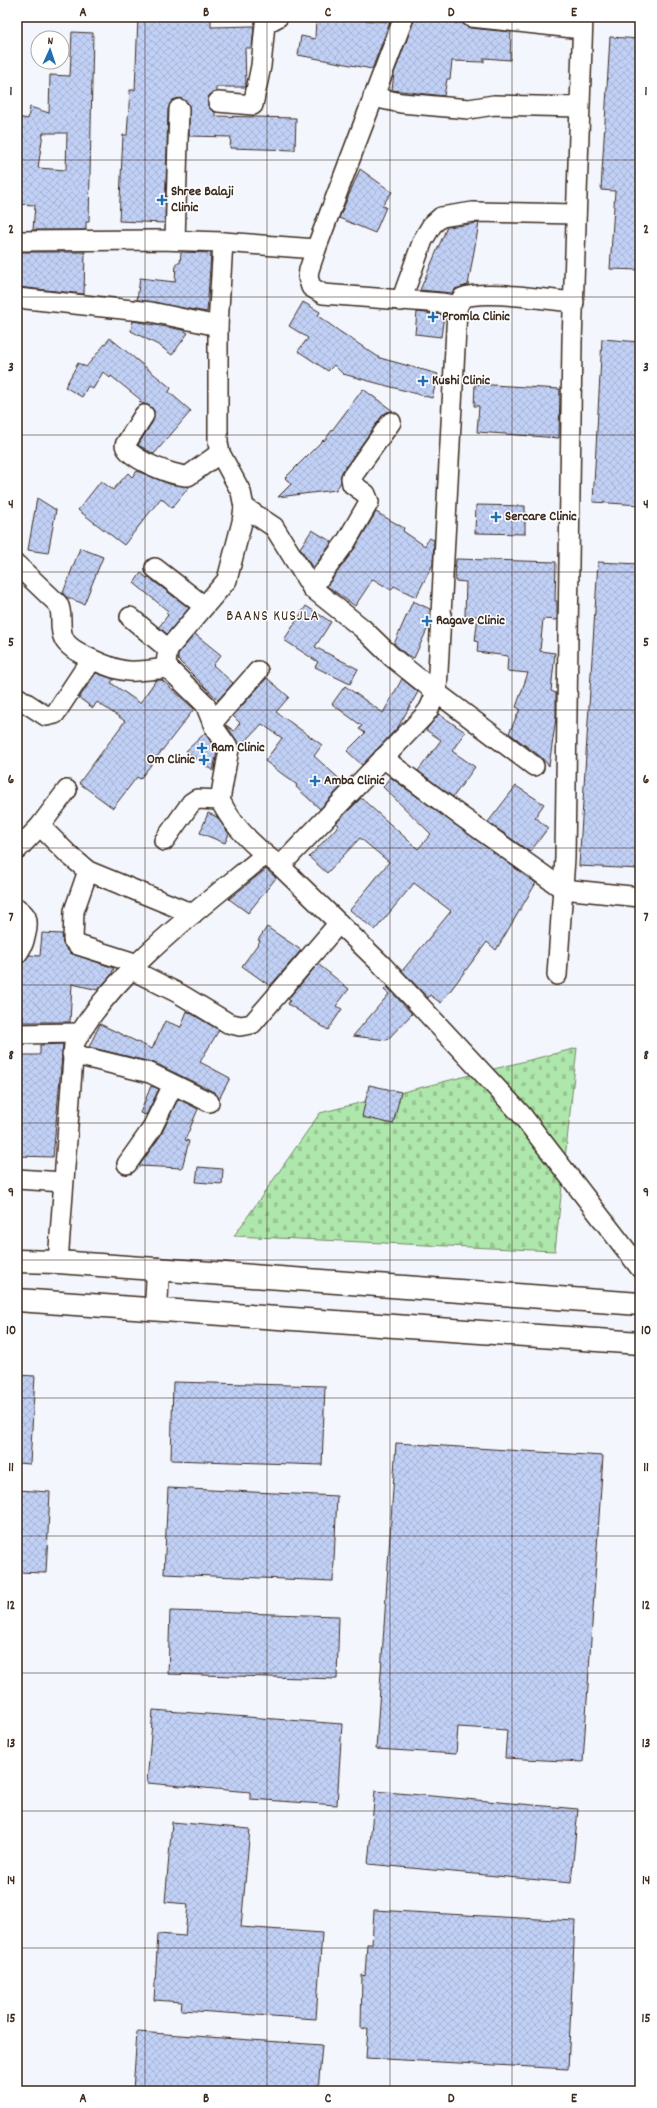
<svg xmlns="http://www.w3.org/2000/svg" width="657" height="2108" font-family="Dekko,sans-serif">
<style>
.cemetery{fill:url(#cemetery-stones);stroke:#748864}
.building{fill:url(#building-cross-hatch);stroke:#3b2a1e;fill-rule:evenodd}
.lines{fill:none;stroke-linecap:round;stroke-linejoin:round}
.street-casing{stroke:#3b2a1e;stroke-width:22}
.secondary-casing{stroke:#3b2a1e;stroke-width:25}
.street{stroke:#fff;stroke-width:19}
.secondary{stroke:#fff;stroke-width:22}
.grid{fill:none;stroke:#3b2a1e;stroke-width:1;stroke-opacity:0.55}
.poi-dot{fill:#1f6fb2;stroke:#fff;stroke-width:1.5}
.labels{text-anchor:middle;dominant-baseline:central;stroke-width:3;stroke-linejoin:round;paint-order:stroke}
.poi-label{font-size:14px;font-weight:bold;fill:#3b2a1e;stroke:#fff;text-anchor:start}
.neighbourhood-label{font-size:15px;letter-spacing:1px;fill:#3b2a1e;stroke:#fff}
.neatline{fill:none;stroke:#3b2a1e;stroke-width:1.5}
.grid-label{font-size:13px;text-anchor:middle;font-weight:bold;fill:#3b2a1e}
</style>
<defs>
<pattern id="cemetery-stones" width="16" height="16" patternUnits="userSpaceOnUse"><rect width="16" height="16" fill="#aee7ab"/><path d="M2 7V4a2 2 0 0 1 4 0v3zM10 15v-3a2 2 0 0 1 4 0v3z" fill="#97c693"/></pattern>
<pattern id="building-cross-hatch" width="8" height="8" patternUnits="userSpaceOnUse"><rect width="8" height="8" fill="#c1d0f6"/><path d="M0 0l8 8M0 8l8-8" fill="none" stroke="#a7b3d2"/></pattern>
</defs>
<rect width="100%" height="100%" fill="#f3f6fd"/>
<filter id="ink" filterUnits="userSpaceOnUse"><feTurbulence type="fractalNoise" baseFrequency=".025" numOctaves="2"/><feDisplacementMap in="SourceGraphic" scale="8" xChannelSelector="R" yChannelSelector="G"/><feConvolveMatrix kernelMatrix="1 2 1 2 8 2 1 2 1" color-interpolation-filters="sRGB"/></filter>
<g filter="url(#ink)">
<path class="cemetery" d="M577,1048L555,1251L234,1236L320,1113Z"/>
<g class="building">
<path d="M138,17H211V27L254,26L252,48H245L246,87H216V92L209,96L208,106L215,112V116L296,118L295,150L230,148L231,137L189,136V104L180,98L173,100L168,109L165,223L119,221L123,135H127L130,90H135Z"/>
<path d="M316,17L390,22L372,69L298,55L301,36L315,39Z"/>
<path d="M442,17H455L454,23H462L470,28L511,32L510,60L484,58V62L452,61L450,79H447L444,96L392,90L394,73L415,18L442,19Z"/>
<path d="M72,32L93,33L89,222H86V230H33L35,205L17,204V117L28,119L30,107L49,113L50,75L70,76ZM43,133H67L66,170L38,168Z"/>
<path d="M610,37L640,39V270L610,269L615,191L601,190Z"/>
<path d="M360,169L392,192L382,206L386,207L375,233L339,218Z"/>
<path d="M479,223L468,285L455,289L452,293L420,290L447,227Z"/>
<path d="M17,252H85L84,294L17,287Z"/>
<path d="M181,252L211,253L207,312L137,300L140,278L175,282L176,263H180Z"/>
<path d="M303,302L320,312L318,316L339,331L380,358L438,374L432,398L343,374L334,365L328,371L298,351L308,338L289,326Z"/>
<path d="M417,312L444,315L441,337L415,334Z"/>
<path d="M133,321L183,330L188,333L172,355L160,346L131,331Z"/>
<path d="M110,338L171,388L169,392L191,411L154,454L138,445L153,421L154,410L150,406L139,402L141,400L111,376L110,378L103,372L93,389L88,386L82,397L65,387L78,363L86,367Z"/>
<path d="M602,339L640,342V505L593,502Z"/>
<path d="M475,384L560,389L559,438L477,432L479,406H474Z"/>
<path d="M363,389L393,411L387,412L382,416L342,472L341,482L336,490L278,497L291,484L285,478L323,440L324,441Z"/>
<path d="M137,471L169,484L189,487L172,508L161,498L124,545L78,510L101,481L113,490L128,473L132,477Z"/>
<path d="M37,498L56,510L48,553L28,550Z"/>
<path d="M476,505L525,506V534L475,533Z"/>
<path d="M376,512L404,528L403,531L425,546L429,538L434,540L433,564L416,597L394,586L391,590L373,579L355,606L327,586L355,548Z"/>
<path d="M312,530L332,542L313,568L300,548Z"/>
<path d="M80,548L103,557L84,604L66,597L63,593Z"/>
<path d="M456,559L556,562L555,601H557V620L543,619L540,651L555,653L551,691L556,693V718L549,766L541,757L509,733L520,709L516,707L528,673L507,671L508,656L477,652L478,642L475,641L478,616H465L466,582L455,581Z"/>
<path d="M598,562L640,564V869L579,866Z"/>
<path d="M141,573L147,578L148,577L189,608L167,634L159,627L168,615L166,613L168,611L134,583Z"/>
<path d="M413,601L430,609V623L414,658L407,655L394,644Z"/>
<path d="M306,606L331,622L315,647L358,669L350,684L315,667L318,662L284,640Z"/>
<path d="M195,634L221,655L213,665L233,683L218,700L178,660V654Z"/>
<path d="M96,673L114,679L111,683L140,703L156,680H162L194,709L140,779L137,777L113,808L79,783L125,721L97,702L93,708L79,698Z"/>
<path d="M267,678L289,697L276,712L322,745L314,756L344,783L320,809L296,787L297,785L265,761L282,738L262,724L241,746L226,725L234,731L240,723L233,716Z"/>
<path d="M402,679L418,692L398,727L362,765L347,751L365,733L359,729L362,726L332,704L345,686L383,713Z"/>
<path d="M439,714L465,732L452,751L475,767L453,797L418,771L441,740L426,730Z"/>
<path d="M205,733L217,752L213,771L186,751Z"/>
<path d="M390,777L536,883L496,950L487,942L441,1003L430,995L428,998L402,971L451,911L414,883L375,930L350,910L389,862L360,838L327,873L309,857L339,825L336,823L361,798L418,849L431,834L383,787Z"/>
<path d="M516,786L544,804L535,817L548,828L530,852L488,822Z"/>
<path d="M208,813L217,817L229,834L225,843L200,833Z"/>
<path d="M266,869L276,878L248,913L229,899Z"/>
<path d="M267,927L301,950L270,986L242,966L260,941L258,940Z"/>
<path d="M42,933L62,934L63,944L70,953L114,968L111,975L98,990L72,984L70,1022H23V1016H17V965L22,964L29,955L40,956Z"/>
<path d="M318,964L349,989L336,1006L342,1009L328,1030L288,1004L290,1000L288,999Z"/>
<path d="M387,987L412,1014L387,1040L353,1036L389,994L384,990Z"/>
<path d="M187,1011L219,1030L200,1062L230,1078L219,1099L214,1092L155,1063L89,1047L100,1024L152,1049L165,1021L181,1027Z"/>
<path d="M63,1044L53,1157L17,1156V1055H38L40,1054V1045Z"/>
<path d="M369,1085L401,1092L393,1124L362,1117Z"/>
<path d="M151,1086L159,1089L146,1115L140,1113Z"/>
<path d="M178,1099L198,1109L185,1140L189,1141L182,1168L139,1166L161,1135Z"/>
<path d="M198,1167L223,1169L222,1184L196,1182Z"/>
<path d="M17,1375L35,1376L30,1464L17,1463Z"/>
<path d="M173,1382L325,1386L322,1465L171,1460Z"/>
<path d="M396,1443L603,1456L583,1762L505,1758L507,1730L458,1727L456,1754L376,1749Z"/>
<path d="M168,1488L337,1496L333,1581L164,1574Z"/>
<path d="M17,1490L50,1492L46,1573L17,1572Z"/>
<path d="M170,1611L339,1616L337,1679L168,1674Z"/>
<path d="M153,1710L342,1724L337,1805L250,1799V1792L147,1783Z"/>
<path d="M375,1791L578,1809L571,1883L368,1864Z"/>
<path d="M172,1822L250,1829L241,1927L322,1933L316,2019L181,2010L182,2002L154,2000L158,1934L185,1936L188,1904L165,1902Z"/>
<path d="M374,1910L575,1921L568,2069L366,2058L368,2029L361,2028L362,1975L365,1976L367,1944H372Z"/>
<path d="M137,2032L322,2045L318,2091H133Z"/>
</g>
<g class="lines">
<g class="street-casing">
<g id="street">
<path d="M471,17L582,29"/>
<path d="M373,97L401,103L469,109L494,105L579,107"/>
<path d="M218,102L253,105L261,66L265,24L278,17"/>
<path d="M175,240L179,109"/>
<path d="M17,241L159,240L223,242L316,249"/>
<path d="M223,242L218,326V443L220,453L241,492L244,507L242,522L227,580L168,649L166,663L168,668L205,704L215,729L229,749L220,800C232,826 257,849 280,866L382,965L521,1114L640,1268"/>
<path d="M17,298L151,312L218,326"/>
<path d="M401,301L423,240L432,225L441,217L473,212L576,214"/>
<path d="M457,308L462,298C484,289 548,300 574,302"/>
<path d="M144,415L125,445C128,459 174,476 188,476L220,453"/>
<path d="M244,507L274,527L312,588L362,628L393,658L428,686L534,766"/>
<path d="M17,565L58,604C64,614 58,628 64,639C70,653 114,670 128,671C141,672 155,669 168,668"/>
<path d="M155,568L204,606"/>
<path d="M312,588L346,542L369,502L366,494L352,484L351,478L391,422"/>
<path d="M130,617L168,649"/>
<path d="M17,697L46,716L55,714L82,673L93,660"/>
<path d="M213,722L258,671"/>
<path d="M383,758L458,814L563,889L640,897"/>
<path d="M40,826L69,855L88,871L193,914"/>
<path d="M164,841L191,803L197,799L220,800"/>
<path d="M17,850L40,826L67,790"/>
<path d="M280,866L423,717L429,709L437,691L457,310L454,305L441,303L323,294L311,287L308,277L309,270L316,249L404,17"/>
<path d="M88,871L74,911L73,940L78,945L138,964"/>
<path d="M17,908C21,911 24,913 26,917C30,926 23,948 17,954"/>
<path d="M132,970L180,994L228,1023L240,1026L252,1024L339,923"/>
<path d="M557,975L565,858L572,342L583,17"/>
<path d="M17,1034L79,1033"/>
<path d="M72,1054L150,1073L209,1102"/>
<path d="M127,1164L151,1130L173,1085"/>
<path d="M17,1179L63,1182"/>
<path d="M58,1262L74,1044C111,973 203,906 265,855"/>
</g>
</g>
<g class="secondary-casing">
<g id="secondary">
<path d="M17,1261L58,1262L640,1304"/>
<path d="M17,1300L640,1343"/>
<path d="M156,1309L158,1269"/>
</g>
</g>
<use href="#street" class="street"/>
<use href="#secondary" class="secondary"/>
</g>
</g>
<path class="grid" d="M145,17V2091M267,17V2091M390,17V2091M512,17V2091M17,160H640M17,297H640M17,435H640M17,572H640M17,710H640M17,848H640M17,985H640M17,1123H640M17,1260H640M17,1398H640M17,1536H640M17,1673H640M17,1811H640M17,1948H640"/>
<g class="poi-dot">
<path d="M160 194h4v4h4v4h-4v4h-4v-4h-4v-4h4z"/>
<path d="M431 311h4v4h4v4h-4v4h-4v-4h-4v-4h4z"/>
<path d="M421 375h4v4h4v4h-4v4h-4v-4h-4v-4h4z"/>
<path d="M494 511h4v4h4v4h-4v4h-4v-4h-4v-4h4z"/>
<path d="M425 615h4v4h4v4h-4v4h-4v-4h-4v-4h4z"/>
<path d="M200 742h4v4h4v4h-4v4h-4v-4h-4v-4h4z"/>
<path d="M202 754h4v4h4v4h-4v4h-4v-4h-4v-4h4z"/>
<path d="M313 775h4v4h4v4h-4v4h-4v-4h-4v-4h4z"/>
</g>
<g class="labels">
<g class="poi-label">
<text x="171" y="192">Shree Balaji<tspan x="171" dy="16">Clinic</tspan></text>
<text x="442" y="317">Promla Clinic</text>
<text x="432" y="381">Kushi Clinic</text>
<text x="505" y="517">Sercare Clinic</text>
<text x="436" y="621">Ragave Clinic</text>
<text x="211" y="748">Ram Clinic</text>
<text x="195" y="760" text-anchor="end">Om Clinic</text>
<text x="324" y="781">Amba Clinic</text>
</g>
<g class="neighbourhood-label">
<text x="273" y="617">BAANS KUSJLA</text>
</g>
</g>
<rect width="657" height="2108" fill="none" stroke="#fff" stroke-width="44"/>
<g transform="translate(50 50) rotate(3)"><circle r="19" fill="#ffffff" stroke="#b1aaa5"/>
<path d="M0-3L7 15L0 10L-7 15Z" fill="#1f6fb2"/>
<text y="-6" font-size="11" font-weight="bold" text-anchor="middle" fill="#3b2a1e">N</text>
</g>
<rect x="22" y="22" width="613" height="2064" class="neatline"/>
<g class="grid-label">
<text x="83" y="16">A</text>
<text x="206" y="16">B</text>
<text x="328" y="16">C</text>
<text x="451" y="16">D</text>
<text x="574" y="16">E</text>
<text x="11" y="95">1</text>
<text x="646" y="95">1</text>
<text x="11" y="233">2</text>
<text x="646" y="233">2</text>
<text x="11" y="371">3</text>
<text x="646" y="371">3</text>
<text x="11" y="508">4</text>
<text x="646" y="508">4</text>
<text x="11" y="646">5</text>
<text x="646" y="646">5</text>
<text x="11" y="783">6</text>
<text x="646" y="783">6</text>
<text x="11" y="921">7</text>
<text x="646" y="921">7</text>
<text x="11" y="1059">8</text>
<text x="646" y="1059">8</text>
<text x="11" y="1196">9</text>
<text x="646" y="1196">9</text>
<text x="11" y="1334">10</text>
<text x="646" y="1334">10</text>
<text x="11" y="1471">11</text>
<text x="646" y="1471">11</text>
<text x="11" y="1609">12</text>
<text x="646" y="1609">12</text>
<text x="11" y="1747">13</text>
<text x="646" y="1747">13</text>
<text x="11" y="1884">14</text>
<text x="646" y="1884">14</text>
<text x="11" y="2022">15</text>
<text x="646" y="2022">15</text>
<text x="83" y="2102">A</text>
<text x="206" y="2102">B</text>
<text x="328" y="2102">C</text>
<text x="451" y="2102">D</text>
<text x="574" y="2102">E</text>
</g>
</svg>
